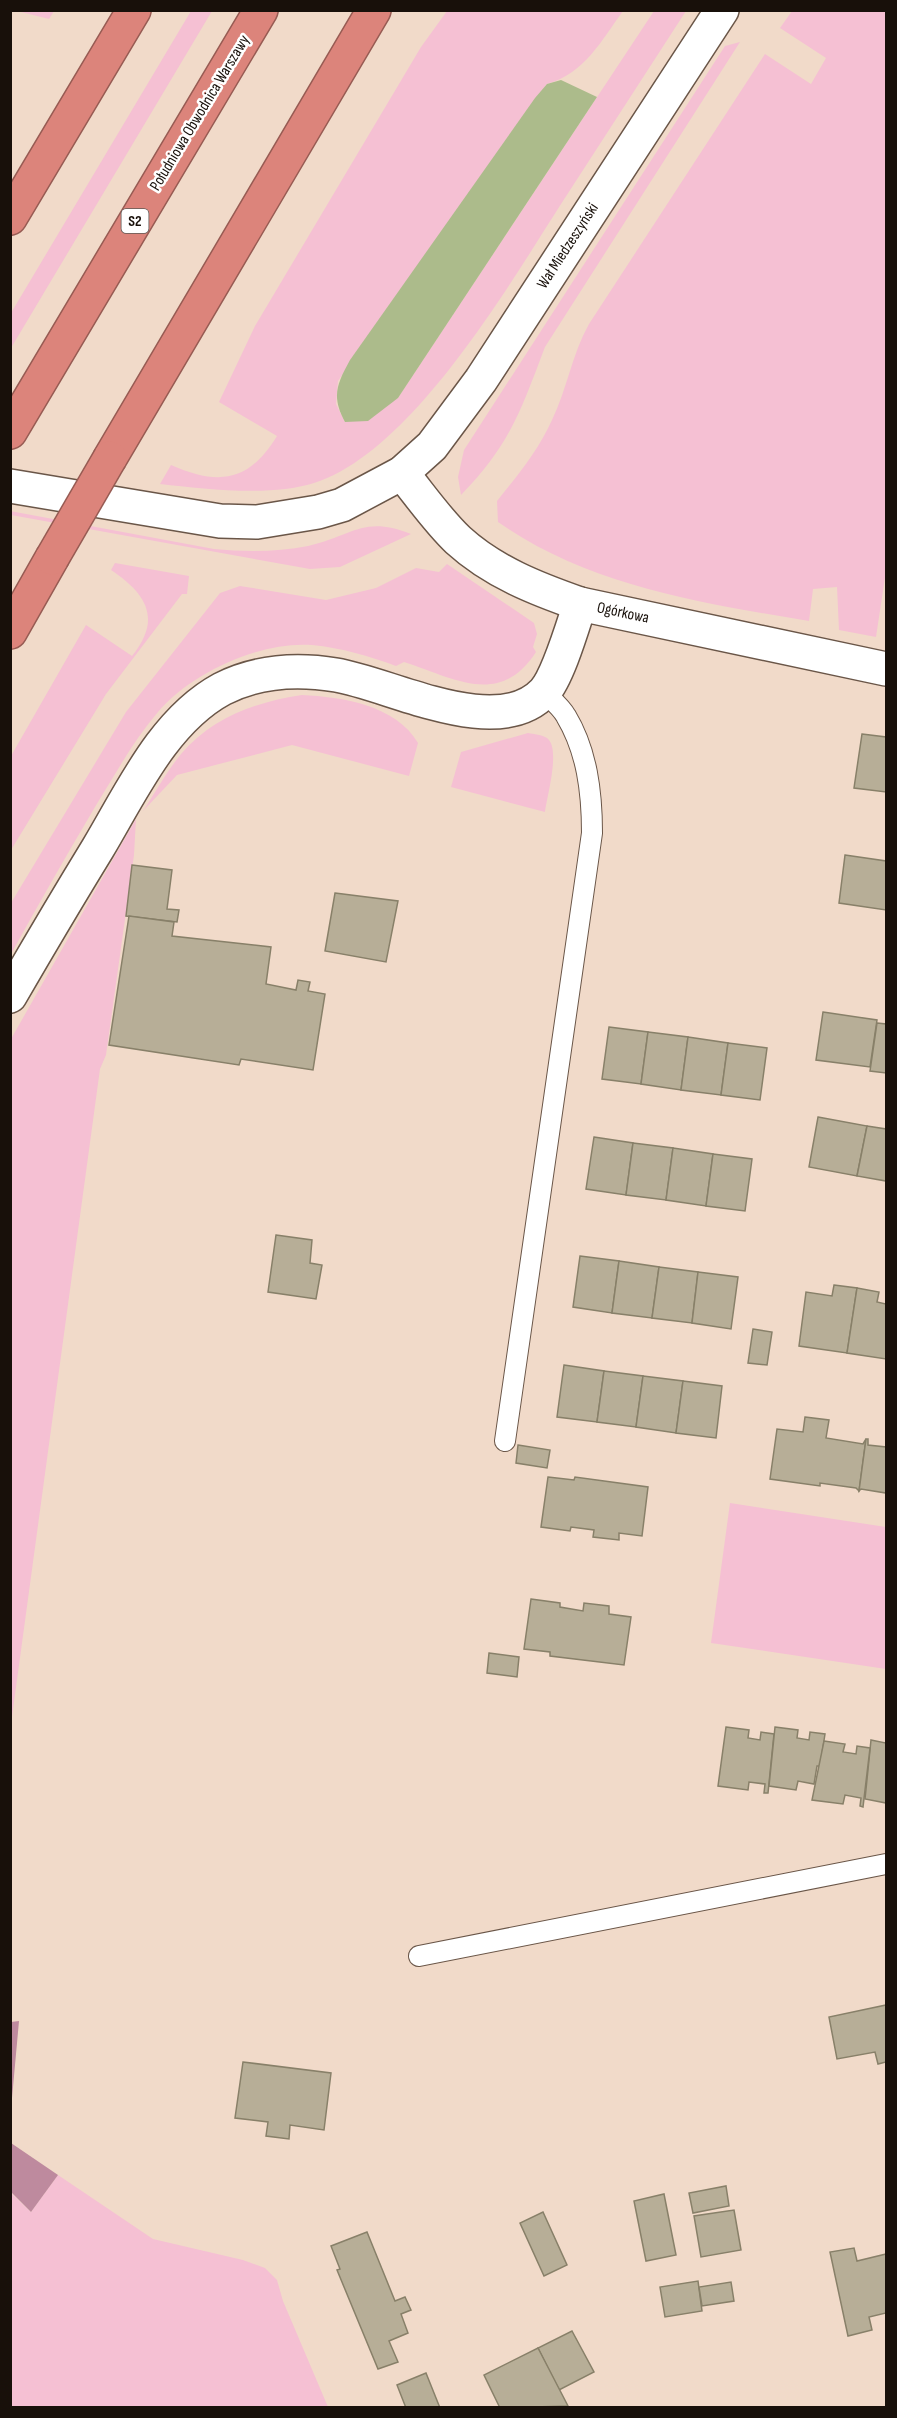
<svg xmlns="http://www.w3.org/2000/svg" width="897" height="2418" font-family="'Sofia Sans Condensed',sans-serif">
<style>
.green{fill:#f5c0d3}
.forest{fill:#be8a9e}
.water{fill:#acbb8b}
.building{fill:#b7ae97;stroke:#888069;stroke-width:1.5}
.lines{fill:none;stroke-linecap:round;stroke-linejoin:round}
.service-casing{stroke:#6a5648;stroke-width:22}
.minor-casing{stroke:#6a5648;stroke-width:36}
.motorway-casing{stroke:#975b53;stroke-width:36}
.service{stroke:#fff;stroke-width:20}
.minor{stroke:#fff;stroke-width:33}
.motorway{stroke:#dc847b;stroke-width:33}
.motorway-bridge-casing{stroke:#975b53;stroke-width:36;stroke-linecap:butt}
.motorway-bridge{stroke:#dc847b;stroke-width:33}
.labels{text-anchor:middle;dominant-baseline:central;stroke-width:5;stroke-linejoin:round;paint-order:stroke}
.shield{fill:#fff;stroke:#5d5854;stroke-width:1.5}
.shield-label{font-size:15px;font-weight:bold;fill:#18100a}
.street-label{font-size:16px;fill:#18100a;stroke:#fff}
</style>
<rect width="100%" height="100%" fill="#f1dac9"/>
<g class="green">
<path d="M17,11H54L49,19Z"/>
<path d="M191,11H212L11,348V313Z"/>
<path d="M447,11H623C601,41 585,73 547,84L338,381L336,404L345,422L398,398L654,11H686C645,74 604,138 563,201C509,285 412,452 314,483C269,497 206,489 160,484L171,465C219,486 249,482 277,436L219,402L255,326L421,47Z"/>
<path d="M792,11H886V571L876,637L839,630L837,587L813,589L809,621C701,603 589,586 498,522L497,501C518,475 538,451 552,420C567,389 572,354 589,324L765,54L811,84L826,58L780,28Z"/>
<path d="M740,42L545,347C521,410 510,445 461,495L458,477L464,450L725,46Z"/>
<path d="M10,511L214,549C245,552 278,552 308,546C353,536 363,515 411,534L340,567L310,569L11,515Z"/>
<path d="M115,563L189,576L187,594H182L106,694L11,850V756L86,625L132,656C162,619 147,594 111,570Z"/>
<path d="M447,564L534,623L537,634L533,647L536,652C500,708 454,678 404,662L396,666C369,656 342,648 312,645C260,641 191,673 158,712C133,741 115,775 95,807C66,856 38,905 11,954V903L126,712L220,593L240,586L326,600L376,588L416,568L439,572Z"/>
<path d="M302,695C342,697 396,705 418,743L409,776L292,745L177,775L143,811C155,793 167,771 181,754C213,717 256,702 302,695Z"/>
<path d="M528,733C534,734 542,735 547,738C561,748 547,796 545,812L451,787L461,752Z"/>
<path d="M136,819L134,855L106,1055L100,1069L11,1724V1039Z"/>
<path d="M730,1503L886,1527V1669L711,1643Z"/>
<path d="M58,2175L153,2239L243,2260L265,2268L277,2280L283,2301L328,2407H11L10,2192L31,2212Z"/>
</g>
<g class="forest">
<path d="M19,2021L11,2109V2022Z"/>
<path d="M11,2143L58,2175L31,2212L11,2192Z"/>
</g>
<path class="water" d="M561,80L597,97L398,398L368,421L345,422C331,396 337,384 350,360L535,98L547,84Z"/>
<g class="building">
<path d="M862,734L886,737V792L854,788Z"/>
<path d="M845,855L886,861V910L839,903Z"/>
<path d="M132,865L172,870L167,909L179,910L177,922L126,916Z"/>
<path d="M335,893L398,901L386,962L325,951Z"/>
<path d="M129,916L174,922L172,936L271,947L266,984L296,990L298,980L310,982L308,991L325,994L313,1070L241,1059L239,1065L109,1045Z"/>
<path d="M823,1012L877,1020L870,1067L816,1060Z"/>
<path d="M877,1023L886,1024V1073L870,1071Z"/>
<path d="M609,1027L648,1032L641,1084L602,1079Z"/>
<path d="M648,1032L688,1037L681,1090L641,1084Z"/>
<path d="M688,1037L728,1043L721,1095L681,1090Z"/>
<path d="M728,1043L767,1048L760,1100L721,1095Z"/>
<path d="M818,1117L867,1126L857,1176L809,1167Z"/>
<path d="M867,1126L886,1129V1181L857,1176Z"/>
<path d="M594,1137L633,1143L626,1195L586,1189Z"/>
<path d="M633,1143L673,1148L666,1200L626,1195Z"/>
<path d="M673,1148L713,1154L706,1206L666,1200Z"/>
<path d="M713,1154L752,1159L745,1211L706,1206Z"/>
<path d="M276,1235L312,1240L310,1263L322,1265L316,1299L268,1292Z"/>
<path d="M580,1256L619,1261L612,1313L573,1307Z"/>
<path d="M619,1261L659,1267L652,1318L612,1313Z"/>
<path d="M659,1267L698,1272L692,1323L652,1318Z"/>
<path d="M698,1272L738,1277L731,1329L692,1323Z"/>
<path d="M834,1285L857,1288L847,1353L799,1346L806,1292L832,1296Z"/>
<path d="M857,1288L879,1292L877,1302L886,1304V1359L847,1353Z"/>
<path d="M753,1329L772,1332L767,1365L748,1363Z"/>
<path d="M564,1365L604,1371L597,1422L557,1417Z"/>
<path d="M604,1371L643,1376L636,1427L597,1422Z"/>
<path d="M643,1376L683,1381L676,1433L636,1427Z"/>
<path d="M683,1381L722,1386L716,1438L676,1433Z"/>
<path d="M805,1417L829,1420L826,1438L863,1444L866,1439L859,1491L856,1488L820,1483V1486L770,1479L777,1429L803,1432Z"/>
<path d="M866,1439H868V1445L886,1447V1493L861,1489L859,1491Z"/>
<path d="M518,1445L550,1450L547,1468L516,1463Z"/>
<path d="M548,1477L574,1480L575,1477L648,1487L642,1536L619,1533V1540L593,1537L594,1530L571,1527L570,1531L541,1527Z"/>
<path d="M531,1599L560,1603V1607L583,1611L584,1603L609,1606V1614L631,1617L624,1665L550,1656V1652L524,1649Z"/>
<path d="M489,1653L519,1657L517,1677L487,1673Z"/>
<path d="M726,1727L749,1730L748,1738L760,1740L761,1732L774,1734L768,1793H764L765,1784L749,1782L748,1790L718,1786Z"/>
<path d="M775,1727L798,1730L797,1738L809,1740L810,1732L825,1734L820,1766H817L814,1784L798,1781L796,1790L769,1786Z"/>
<path d="M871,1740L886,1743V1803L865,1799Z"/>
<path d="M824,1741L845,1744L843,1752L856,1754L857,1746L870,1748L863,1807L860,1806L861,1798L845,1795L843,1804L812,1800Z"/>
<path d="M886,2005V2062L878,2064L875,2052L837,2059L829,2017Z"/>
<path d="M243,2062L331,2073L324,2130L290,2125L289,2139L266,2136L268,2122L235,2118Z"/>
<path d="M726,2186L729,2206L693,2213L689,2193Z"/>
<path d="M664,2194L676,2255L646,2261L634,2201Z"/>
<path d="M734,2210L741,2250L701,2257L694,2216Z"/>
<path d="M543,2212L567,2265L544,2276L520,2223Z"/>
<path d="M367,2232L395,2301L405,2297L411,2310L401,2314L408,2333L389,2341L398,2362L378,2369L337,2270L340,2269L331,2246Z"/>
<path d="M854,2248L857,2261L886,2254V2313L869,2317L872,2330L848,2336L830,2252Z"/>
<path d="M698,2281L702,2311L665,2317L660,2287Z"/>
<path d="M731,2282L734,2301L702,2306L699,2287Z"/>
<path d="M572,2331L594,2372L559,2390L538,2348Z"/>
<path d="M538,2348L568,2406L500,2408L484,2375Z"/>
<path d="M426,2373L440,2408H406L397,2385Z"/>
</g>
<g class="lines">
<g class="service-casing">
<g id="service">
<path d="M505,1441L592,833C592,792 587,751 566,716C561,707 551,699 544,692"/>
<path d="M419,1956L886,1864"/>
</g>
</g>
<g class="minor-casing">
<g id="minor">
<path d="M402,473C420,495 437,520 458,540C493,572 537,589 580,604L886,669"/>
<path d="M10,486L220,521L257,522L318,512L342,505L402,473L432,446L481,380L722,10"/>
<path d="M10,996C39,946 68,897 98,848C131,793 163,721 222,689C257,671 298,669 336,675C391,684 497,742 544,692C558,677 573,625 580,604"/>
</g>
</g>
<g class="motorway-casing">
<g id="motorway">
<path d="M10,218L134,10"/>
<path d="M10,432L261,10"/>
<path d="M110,458L374,10"/>
<path d="M10,632L52,558"/>
</g>
</g>
<use href="#service" class="service"/>
<use href="#minor" class="minor"/>
<use href="#motorway" class="motorway"/>
<g class="motorway-bridge-casing">
<path id="motorway-bridge" d="M52,558L110,458"/>
</g>
<use href="#motorway-bridge" class="motorway-bridge"/>
</g>
<g class="labels">
<rect class="shield" x="121.5" y="209" width="27" height="24" rx="4.5"/>
<g class="shield-label">
<text x="135" y="221">S2</text>
</g>
<g class="street-label">
<text transform="translate(200 113) rotate(-59)">Południowa Obwodnica Warszawy</text>
<text transform="translate(568 246) rotate(-57)">Wał Miedzeszyński</text>
<text transform="translate(623 613) rotate(12)">Ogórkowa</text>
</g>
</g>
<rect width="897" height="2418" fill="none" stroke="#18100a" stroke-width="24"/>
</svg>
